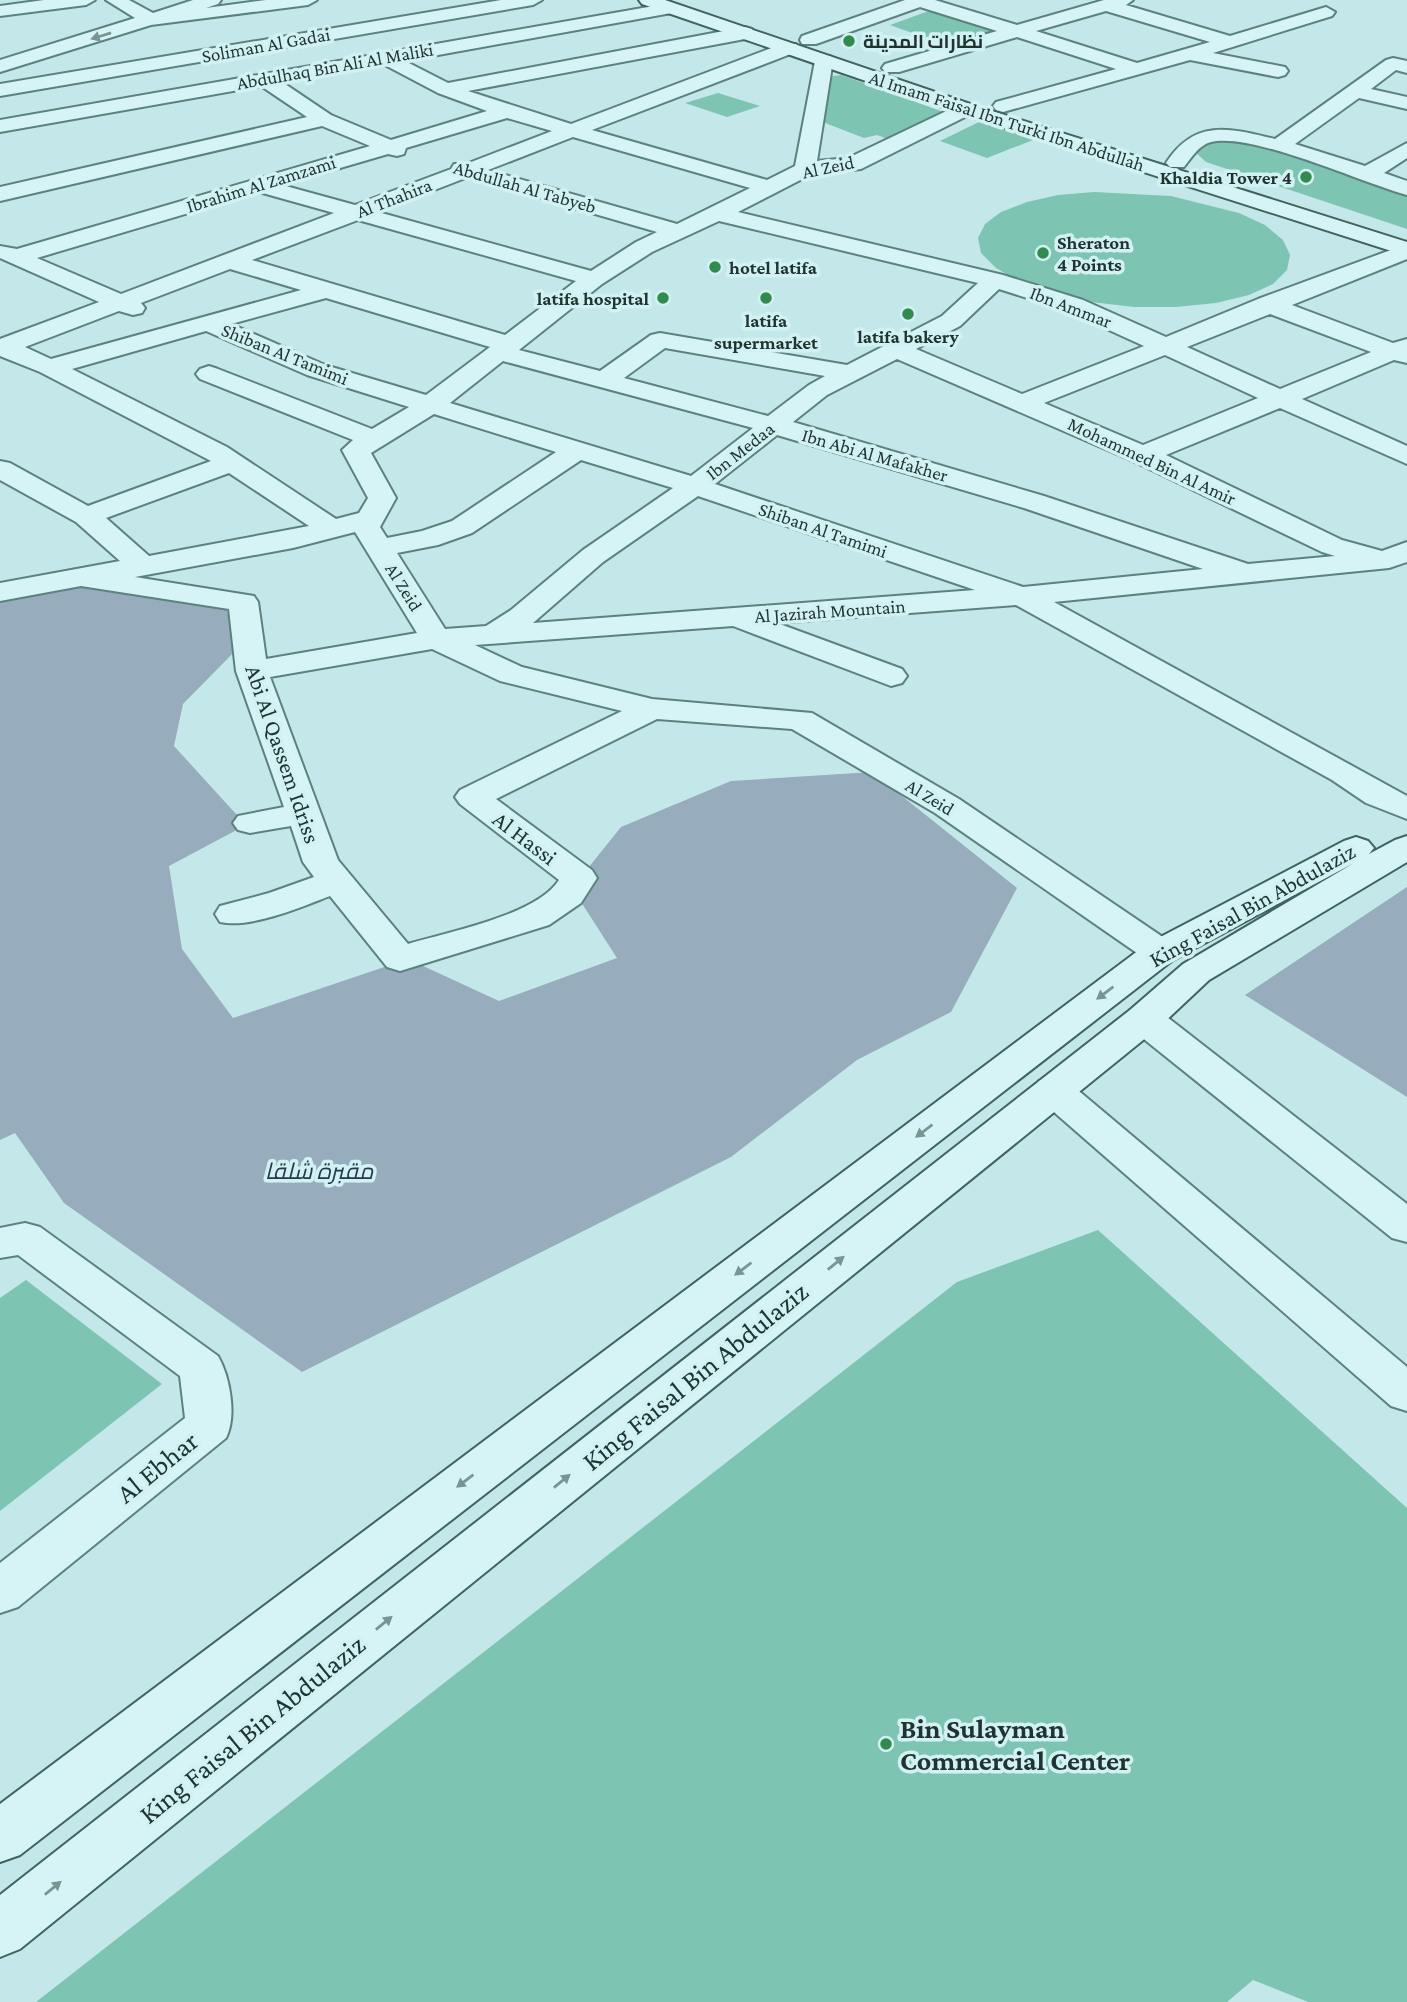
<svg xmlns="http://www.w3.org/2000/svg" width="1407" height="2002" font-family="'Crimson Pro',Cairo,serif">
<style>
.cemetery{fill:#97acbc}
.building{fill:#7dc4b2}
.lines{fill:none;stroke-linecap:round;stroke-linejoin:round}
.street-casing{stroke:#5c827d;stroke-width:4}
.secondary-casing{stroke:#3f645e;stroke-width:4}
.street{fill:#d6f4f5;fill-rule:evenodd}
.secondary{fill:#d6f4f5;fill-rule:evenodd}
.oneway{fill:#7a9492}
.poi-dot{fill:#328b4e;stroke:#d2f1f2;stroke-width:2.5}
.labels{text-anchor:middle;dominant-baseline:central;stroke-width:7;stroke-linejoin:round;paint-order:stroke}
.far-poi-label{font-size:19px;font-weight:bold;fill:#1f3430;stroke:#d2f1f2;text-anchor:start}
.far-street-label{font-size:19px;fill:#1f3430;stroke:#d2f1f2}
.street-label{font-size:23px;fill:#1f3430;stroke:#d2f1f2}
.park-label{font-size:23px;font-style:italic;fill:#27384e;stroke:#d2f1f2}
.near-street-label{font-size:28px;fill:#1f3430;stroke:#d2f1f2}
.near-poi-label{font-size:28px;font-weight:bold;fill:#1f3430;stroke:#d2f1f2;text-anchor:start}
</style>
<rect width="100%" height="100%" fill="#c4e8e9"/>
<g class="cemetery">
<path d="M102,583L224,601L238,648L183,704L174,746L246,825L169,866L182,949L233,1018L408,959L499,1001L617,958L572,888L621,827L731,781L872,772L1017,888L951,1012L857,1060L731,1157L302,1372L64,1203L15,1133L0,1140V601L27,596L38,587Z"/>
<path d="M1407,887V1097L1245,995Z"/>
</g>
<g class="building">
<path d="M937,8L1002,28L943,44L890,25Z"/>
<path d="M841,75L949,114L893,141L877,135L864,138L820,121L825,77Z"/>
<path d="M718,93L760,106L727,117L685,103Z"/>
<path d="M981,121L1033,140L987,158L940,141Z"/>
<path d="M1244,139L1407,192V229L1206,162L1193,150L1217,140Z"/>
<path d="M1094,192L1171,196L1239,213L1265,225L1283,240L1290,255L1287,270L1273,284L1249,295L1216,303L1176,307H1134L1091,302L1052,294L1020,282L996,268L981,253L978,238L985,224L1001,212L1027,202L1058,195Z"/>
<path d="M1098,1230L1407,1508V2002H1308L1253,1980L1227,2002H36L957,1282Z"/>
<path d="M26,1280L162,1384L0,1511V1298Z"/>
</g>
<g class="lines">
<g class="street-casing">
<g id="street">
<path d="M44,0H95L86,5L0,16V6Z"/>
<path d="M106,0H129L153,13L193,0H221L218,4L206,8L266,0H317L308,5L151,25L0,72V60L135,18Z"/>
<path d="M501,0H542L533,5L0,96V84Z"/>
<path d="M905,0H935L1017,25L1104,0H1133L1126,5L1230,36L1326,7L1335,12L1332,16L1213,53L1285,67L1288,71L1285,75L1278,77L1190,60L1003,112L996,110L993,106L996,102L1116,69L1017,37L899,72H885L882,68L885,64L997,31L920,7L816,44H802L800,40L802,36ZM1106,11L1210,42L1137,63L1036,31Z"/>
<path d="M671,3L680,8L677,12L405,61L448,83L745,27L752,29L754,33L745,39L468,91L571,124L782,44H796L798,48L796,52L592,130L767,180L795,166L816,56H830L833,60L817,161L848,158L959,105H973L976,109L973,113L861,169L810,175L738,212L1003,275L1083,300L1166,337L1258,299L1407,244V259L1292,305L1393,343L1407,339V363L1394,360L1302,399L1407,446V464L1280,408L1166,455L1342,540L1382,551L1407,542V562L1389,568L1054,602L1407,796V819L1366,803L1332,780L1016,605L777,623L902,669L907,676L902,683L891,686L733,626L475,645L522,667L652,699L812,713L959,799L1173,944L1179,952L1173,960L1160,963L1147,960L935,813L792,729L657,719L496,799L592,870L597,878L581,903L549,925L400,971L387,967L330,896C301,907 250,929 220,922L215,914L220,906L269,893L314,877L303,862L291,826L250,833L238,830L233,823L238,816L284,807L236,671L229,609L81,586L0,601V583L120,561L76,522L0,480V461L10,463L88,506L211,461L40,372L0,356V339L99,302L0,258V246L17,249L370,146L322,126L0,201V187L307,117L261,86L0,132V120ZM383,64L438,93L487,111L391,140L331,115L282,82ZM507,118L552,131L466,164H454L451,169L355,205L282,185L388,154L397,156L404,154L406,148ZM573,137L750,188L677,224L488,170ZM468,177L657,232L636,242L591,271L378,212ZM259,192L334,213L121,294L37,258ZM358,220L576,281L505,335L252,260ZM719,221L978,283L942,316L847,365L660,333L651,335L600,371L519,350L602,284L652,252ZM230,269L301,290L51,359L25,347L119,311L133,315L142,313L145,308L141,303ZM999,289L1065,310L1144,346L1022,394L916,349L960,326ZM326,298L490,347L426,395L325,365L231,324ZM1270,314L1371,352L1280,389L1187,347ZM206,331L307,375L409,407L372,429L218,369L209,366L200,369L196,374L200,379L353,440L342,450L368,498L359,513L336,519L227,447L72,369ZM665,348L825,376L809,385L768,416L624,378ZM1165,355L1258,398L1143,445L1044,403ZM897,359L1133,461L1322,552L1335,556L1248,564L1044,496L793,422L827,395ZM503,361L753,428L691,476L450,403ZM434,414L556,452L452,521L422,531L387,538L380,527L396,498L371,453ZM777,435L1024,508L1203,569L1023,587L715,484ZM581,460L673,488L583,550L511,610L486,626L445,629L397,553L438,545L472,533ZM229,473L309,526L149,556L106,518ZM698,496L975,590L533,623L603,562ZM355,532L417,633L266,659L258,602L254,596L135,577L293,548ZM432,649L500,681L622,711L460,790L455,797L460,804L559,880C537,915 448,932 408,944L338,860L270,677Z"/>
<path d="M1393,58L1407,61V73L1396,70L1371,89L1407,97V109L1359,98L1295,144L1365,166L1407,143V158L1384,173L1407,181V195C1362,183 1252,132 1211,142C1199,145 1191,158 1184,167H1170L1166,163C1195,118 1230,128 1275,139L1386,60Z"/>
<path d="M1144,1007L1158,1010L1407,1204V1242L1392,1238L1130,1028L1125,1019L1130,1010Z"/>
<path d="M1053,1077L1067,1081L1407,1367V1411L1391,1406L1039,1099L1033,1090L1039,1081Z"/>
<path d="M25,1223L40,1227L218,1356C230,1377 237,1416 226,1438L18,1607L0,1613V1563L185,1418L180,1376L18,1255L0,1258V1228Z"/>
</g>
</g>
<g class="secondary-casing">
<g id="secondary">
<path d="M639,0H665L973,105L1407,242V256L959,113L642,4Z"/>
<path d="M1407,836V862L1209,980L1158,1028L20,1949L0,1957V1895L1130,1010L1183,964L1354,863L1173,960L20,1855L0,1862V1804L1147,944L1344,841L1356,837L1368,841L1374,848L1369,854L1395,840Z"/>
</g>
</g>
<use href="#street" class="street"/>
<use href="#secondary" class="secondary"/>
</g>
<defs><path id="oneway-solid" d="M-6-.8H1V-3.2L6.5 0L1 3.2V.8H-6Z" transform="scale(1.75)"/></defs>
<g class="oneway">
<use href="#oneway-solid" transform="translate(101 36) rotate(163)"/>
<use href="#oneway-solid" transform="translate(1105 993) rotate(143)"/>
<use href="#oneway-solid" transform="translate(924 1131) rotate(143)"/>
<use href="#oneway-solid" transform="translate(836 1263) rotate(-39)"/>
<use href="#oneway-solid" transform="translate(743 1269) rotate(143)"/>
<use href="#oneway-solid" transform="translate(465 1481) rotate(143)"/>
<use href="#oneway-solid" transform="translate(562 1481) rotate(-39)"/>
<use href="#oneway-solid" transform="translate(384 1623) rotate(-39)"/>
<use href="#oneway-solid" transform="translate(53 1888) rotate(-39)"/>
</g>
<g class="poi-dot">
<circle cx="849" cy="41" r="7"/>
<circle cx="1306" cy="177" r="7"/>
<circle cx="1043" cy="253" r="7"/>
<circle cx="715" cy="267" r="7"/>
<circle cx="663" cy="298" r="7"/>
<circle cx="766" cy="298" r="7"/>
<circle cx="908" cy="314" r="7"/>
<circle cx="886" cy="1744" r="7"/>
</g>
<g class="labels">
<g class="far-poi-label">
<text x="863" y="41">نظارات المدينة</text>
<text x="1292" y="177" text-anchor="end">Khaldia Tower 4</text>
<text x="1057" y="242">Sheraton<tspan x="1057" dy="22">4 Points</tspan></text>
<text x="729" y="267">hotel latifa</text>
<text x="649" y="298" text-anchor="end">latifa hospital</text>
<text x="766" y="320" text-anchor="middle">latifa<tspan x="766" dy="22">supermarket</tspan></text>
<text x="908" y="336" text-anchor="middle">latifa bakery</text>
</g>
<g class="far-street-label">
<text transform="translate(266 45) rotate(-10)">Soliman Al Gadai</text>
<text transform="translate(335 66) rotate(-10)">Abdulhaq Bin Ali Al Maliki</text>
<text transform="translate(1007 121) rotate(18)">Al Imam Faisal Ibn Turki Ibn Abdullah</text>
<text transform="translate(828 167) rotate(-12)">Al Zeid</text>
<text transform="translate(261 184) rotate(-17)">Ibrahim Al Zamzami</text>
<text transform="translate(525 187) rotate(16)">Abdullah Al Tabyeb</text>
<text transform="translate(394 198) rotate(-21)">Al Thahira</text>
<text transform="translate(1071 307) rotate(21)">Ibn Ammar</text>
<text transform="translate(285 354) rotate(22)">Shiban Al Tamimi</text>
<text transform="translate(740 451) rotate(-38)">Ibn Medaa</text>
<text transform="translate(875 455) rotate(16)">Ibn Abi Al Mafakher</text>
<text transform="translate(1152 461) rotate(25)">Mohammed Bin Al Amir</text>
<text transform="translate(823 530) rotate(19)">Shiban Al Tamimi</text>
<text transform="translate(404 587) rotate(58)">Al Zeid</text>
<text transform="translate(830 611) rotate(-4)">Al Jazirah Mountain</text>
<text transform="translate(930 797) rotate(31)">Al Zeid</text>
</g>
<g class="street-label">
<text transform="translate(283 754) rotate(71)">Abi Al Qassem Idriss</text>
<text transform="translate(525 838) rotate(37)">Al Hassi</text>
<text transform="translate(1252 905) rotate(-29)">King Faisal Bin Abdulaziz</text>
</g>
<g class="park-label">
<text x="319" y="1171">مقبرة شلقا</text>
</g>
<g class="near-street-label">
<text transform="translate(695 1376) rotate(-39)">King Faisal Bin Abdulaziz</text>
<text transform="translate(157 1467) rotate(-39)">Al Ebhar</text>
<text transform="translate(252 1729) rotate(-39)">King Faisal Bin Abdulaziz</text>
</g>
<g class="near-poi-label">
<text x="900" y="1728">Bin Sulayman<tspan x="900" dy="32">Commercial Center</tspan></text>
</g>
</g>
</svg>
